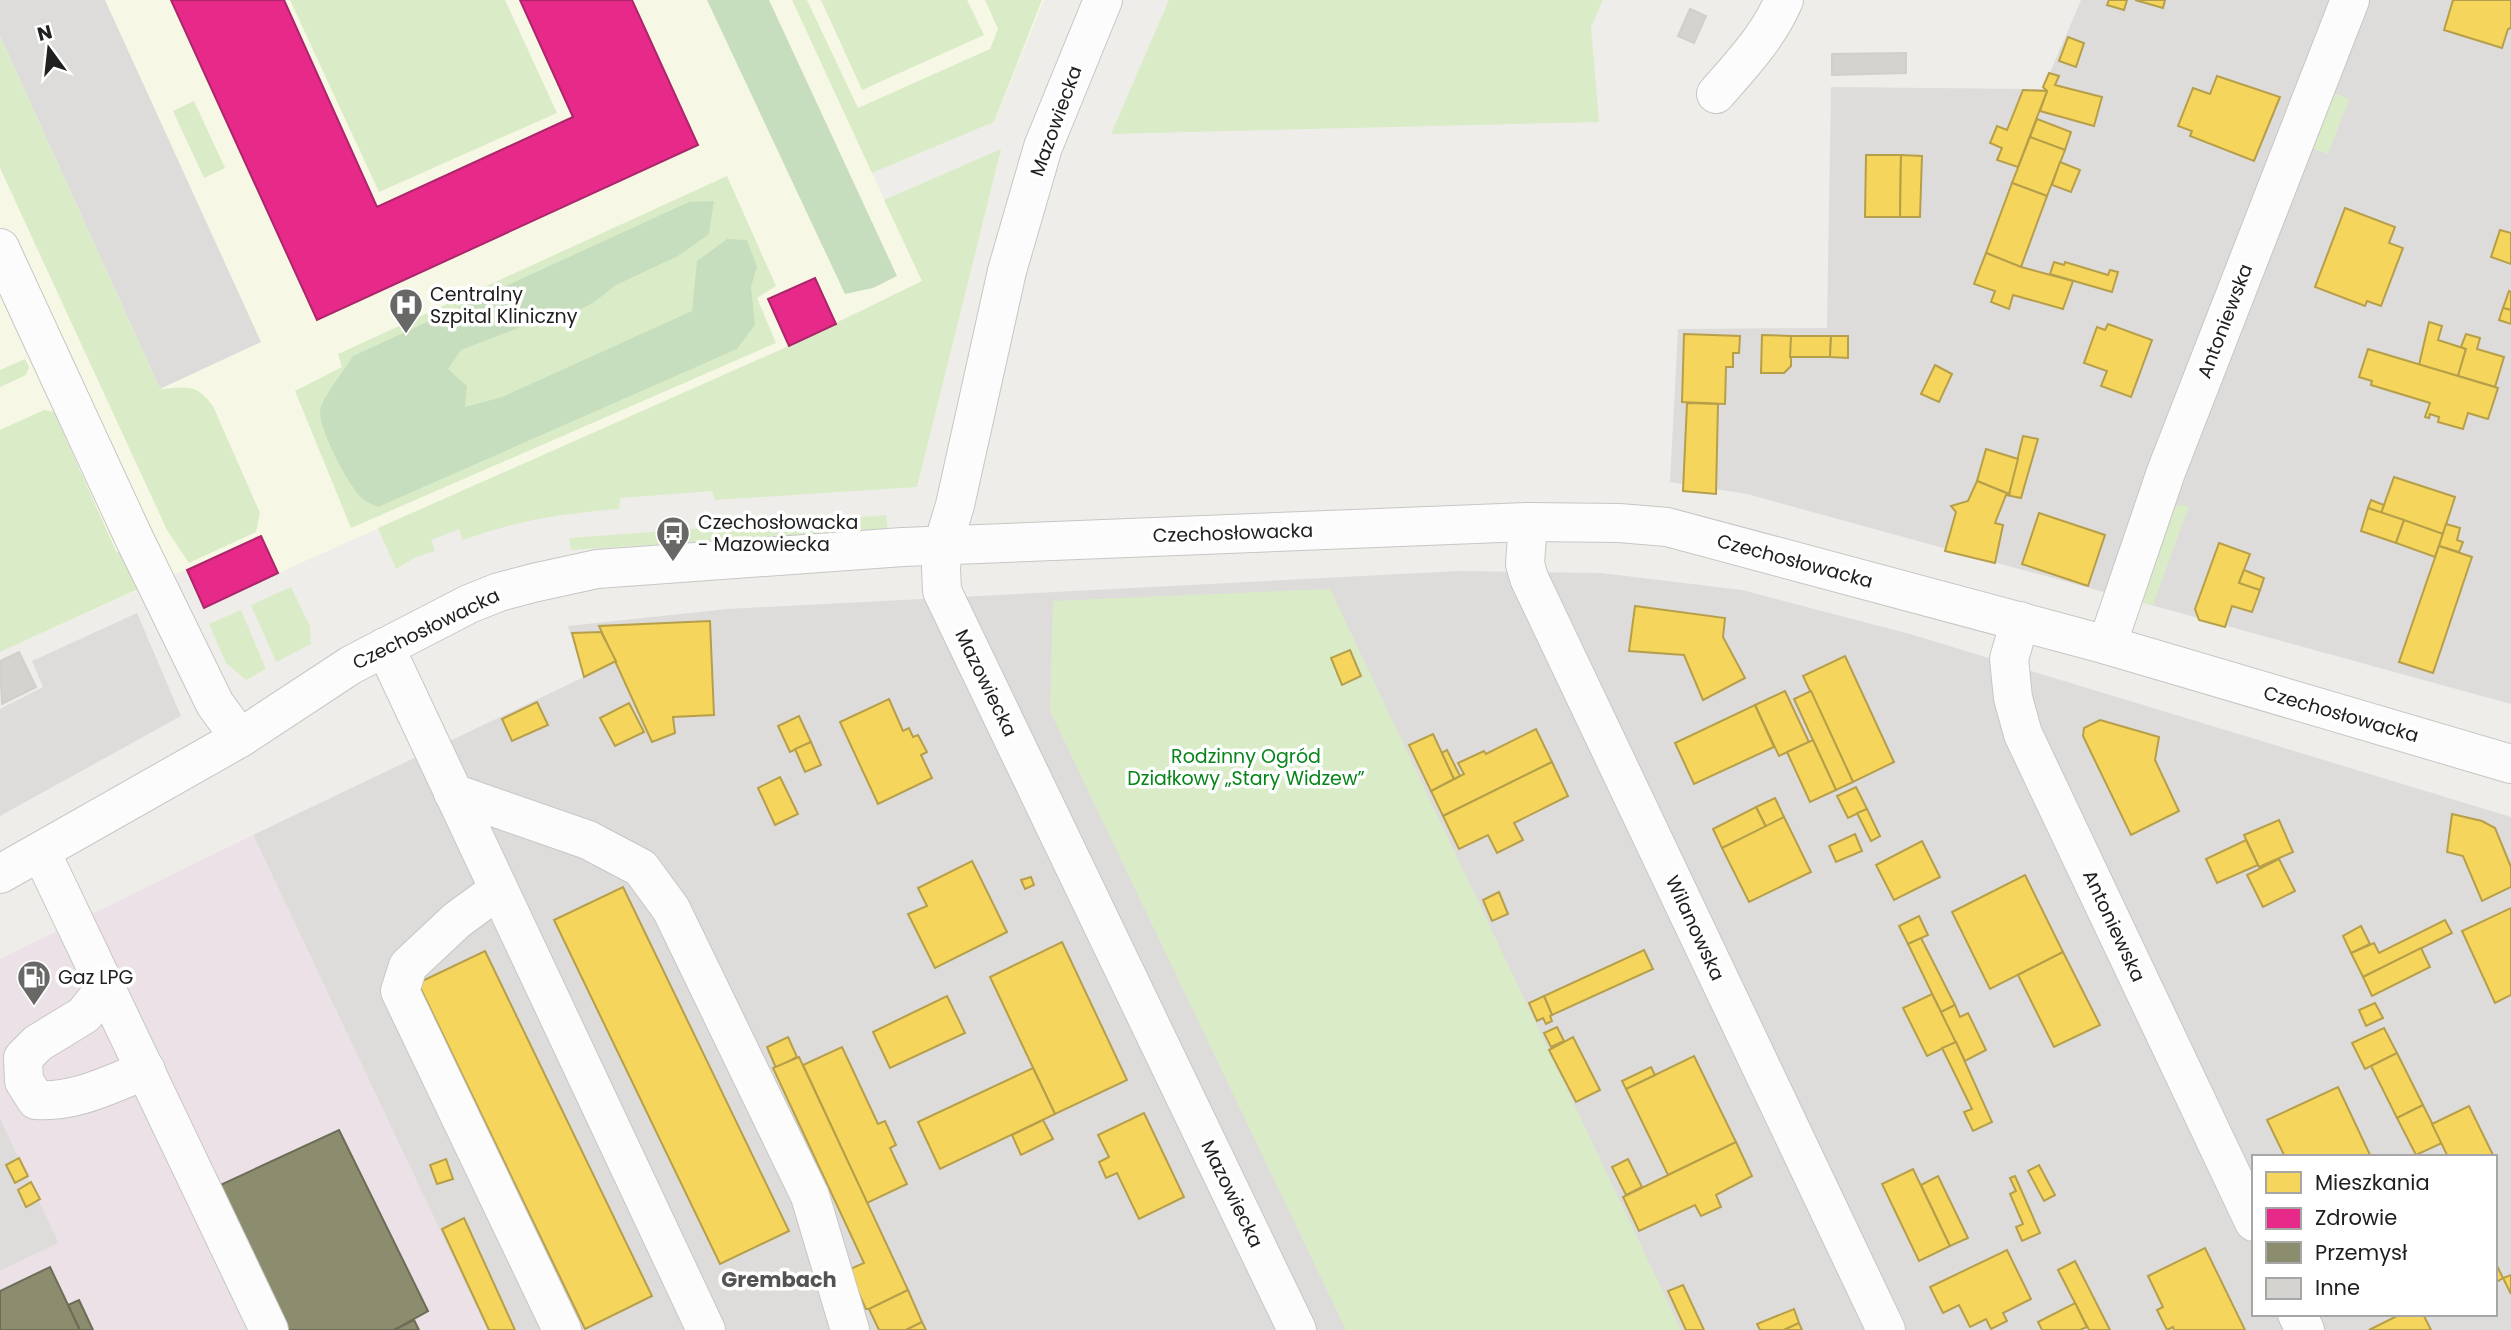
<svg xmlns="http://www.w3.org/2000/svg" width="2511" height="1330" font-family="Poppins,sans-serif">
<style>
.residential{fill:#dedcda;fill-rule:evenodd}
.industrial{fill:#ece1e7}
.education{fill:#f7f7e5}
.religious{fill:#dddcda}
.grass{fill:#d9ecc7}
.forest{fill:#c7debe}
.homes{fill:#f6d55c;stroke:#b69f4a;stroke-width:2}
.health{fill:#e7298a;stroke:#ab266a;stroke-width:2}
.industry{fill:#8c8c6e;stroke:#6c6c57;stroke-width:2}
.building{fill:#d5d3d0;stroke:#d2cfca;stroke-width:2}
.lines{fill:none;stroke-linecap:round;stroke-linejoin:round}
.minor-casing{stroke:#c7c6c5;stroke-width:40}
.minor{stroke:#fdfcfc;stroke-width:38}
.labels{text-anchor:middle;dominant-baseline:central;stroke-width:7;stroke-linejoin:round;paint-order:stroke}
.street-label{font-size:19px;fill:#202020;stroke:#fff}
.poi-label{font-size:19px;fill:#202020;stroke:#fff;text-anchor:start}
.park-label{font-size:19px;fill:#08851a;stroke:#fff}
.neighbourhood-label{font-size:21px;font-weight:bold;fill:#535353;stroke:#fff}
</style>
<rect width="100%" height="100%" fill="#efede9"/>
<g class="residential">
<path d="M2081,0H2511V704L1747,494L1670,482L1678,329L1827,328L1831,87L2043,89Z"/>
<path d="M1459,571L1601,573L1742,590L1910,634L2511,817V1330H487L253,835L584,677L568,626L727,609ZM2254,1157H2495V1314H2254Z"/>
<path d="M0,1118L59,1243L0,1271Z"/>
</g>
<path class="industrial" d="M253,835L487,1330H0V1271L59,1243L0,1118V959Z"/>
<path class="education" d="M0,0H1044L994,122L872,173L922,281L789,346L305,561L204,608L186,570L155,582L0,652Z"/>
<g class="religious">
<path d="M0,0H105L261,342L160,389L0,36Z"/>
<path d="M2282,217L2299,223L2270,301L2253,294Z"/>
<path d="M2218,386L2234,393L2205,470L2189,464Z"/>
<path d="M137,613L181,716L0,816V709L43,687L32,661Z"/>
</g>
<g class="grass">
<path d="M290,0H505L557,113L379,192Z"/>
<path d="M792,0H807L858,108L990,49L998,29L985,0H1042L994,122L872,173Z"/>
<path d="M821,0H967L984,35L862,90Z"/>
<path d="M1169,0H1603L1591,27L1599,122L1111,134Z"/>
<path d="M0,36L160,389C187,388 194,382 213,406L260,513L256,532L189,563L167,530L0,168Z"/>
<path d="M2332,92L2349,99L2328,154L2311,148Z"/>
<path d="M194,101L225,168L204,178L173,111Z"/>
<path d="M1001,149L917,487L715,500L712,491L620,498L619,509C565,513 514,521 463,540L459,529L431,540L435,551L416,557L396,569L378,528L789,346L922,281L884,200Z"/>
<path d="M727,176L776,286L757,298L776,343L351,528L295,391L342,367L338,354Z"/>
<path d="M25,359L29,367L26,375L0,387V370Z"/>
<path d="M44,410L54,412L116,551L133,558L147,585L0,652V430Z"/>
<path d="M2181,505L2189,506L2153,605L2137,601L2172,508Z"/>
<path d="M886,515L888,530L571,550L569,538Z"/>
<path d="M291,587L310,626L311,644L276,662L251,605Z"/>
<path d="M1330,589L1681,1330H1346L1050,711L1053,601Z"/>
<path d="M241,610L266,669L246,680L226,663L209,624Z"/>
</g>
<g class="forest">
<path d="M707,0H769L897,276L873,288L845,294Z"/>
<path d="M714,201L709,234L678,256L616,285L593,303L555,322L526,325L461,350L448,369L467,386L465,407L502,397L692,311L697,261L727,239L747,240L757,267L751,287L755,325L737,349L378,507C374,505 368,503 364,500C349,488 320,431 320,412C321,398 345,370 353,356L689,202Z"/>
</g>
<g class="homes">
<path d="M2109,0H2127L2124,10L2107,5Z"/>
<path d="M2135,0H2165L2163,8Z"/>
<path d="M2453,0H2511V28L2508,29L2502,48L2444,30Z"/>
<path d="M2068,37L2084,43L2076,67L2059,61Z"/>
<path d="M2049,73L2059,76L2055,85L2102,97L2094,126L2040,111L2047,91L2043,87Z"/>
<path d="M2217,76L2280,97L2254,161L2190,136L2192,131L2178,126L2193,88L2210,94Z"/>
<path d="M2023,90L2047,91L2018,167L1997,160L2002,148L1990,143L1997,126L2007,130Z"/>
<path d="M2037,119L2071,132L2065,150L2030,137Z"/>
<path d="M2030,137L2065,150L2047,196L2012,183Z"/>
<path d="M1866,155H1901L1900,217H1865Z"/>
<path d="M1901,155L1922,156L1920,217H1900Z"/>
<path d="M2060,162L2080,170L2071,192L2052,185Z"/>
<path d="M2012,183L2047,196L2021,267L1986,253Z"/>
<path d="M2345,208L2395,227L2389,243L2403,248L2381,306L2367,301L2365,306L2315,287Z"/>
<path d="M2500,230L2511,233V264L2491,257Z"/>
<path d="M1986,253L2021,267L2073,281L2063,309L2013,295L2009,309L1991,302L1995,291L1974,284Z"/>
<path d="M2054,262L2064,265L2065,262L2108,275L2110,270L2118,272L2112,292L2050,274Z"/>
<path d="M2509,291L2511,292V310L2503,308Z"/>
<path d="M2503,308L2511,310V324L2499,320Z"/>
<path d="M2429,322L2442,326L2438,340L2466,349L2458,376L2419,365Z"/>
<path d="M2108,324L2152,340L2131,397L2101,386L2107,371L2084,363L2097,327L2105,330Z"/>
<path d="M1684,334L1740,336L1739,353H1733V367H1726L1725,404L1682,402Z"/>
<path d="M2466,334L2480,338L2477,349L2504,357L2495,387L2458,376L2466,349L2461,347Z"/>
<path d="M1762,335L1791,336V366L1784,373H1761Z"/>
<path d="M1791,336H1831L1830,357H1790Z"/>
<path d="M1831,336H1848V358L1830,357Z"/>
<path d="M2368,349L2498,388L2488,419L2468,413L2463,429L2438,422L2439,417L2430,414L2429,418L2425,417L2430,403L2371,385L2372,381L2359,377Z"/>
<path d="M1935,365L1952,374L1939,402L1921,394Z"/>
<path d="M1687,403L1718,404L1716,494L1683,491Z"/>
<path d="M2023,436L2038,439L2021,498L2006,495L2009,494Z"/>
<path d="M1986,449L2018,459L2009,494L1977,481Z"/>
<path d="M2394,477L2455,497L2443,534L2381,513Z"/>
<path d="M1977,481L2009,494L2006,495L1995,523L2003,525L1995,563L1945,551L1956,512L1951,506L1968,501Z"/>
<path d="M2371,500L2384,505L2381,513L2368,508Z"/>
<path d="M2368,508L2404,520L2396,543L2361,531Z"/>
<path d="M2039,513L2105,535L2088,586L2022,564Z"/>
<path d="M2404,520L2443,534L2435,557L2396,543Z"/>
<path d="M2446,524L2460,528L2457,540L2463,542L2459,552L2439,546Z"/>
<path d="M2219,543L2250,554L2239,583L2260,590L2252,612L2232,606L2225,627L2199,620L2195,609Z"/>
<path d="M2439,546L2472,557L2433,673L2399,662Z"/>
<path d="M2244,570L2264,578L2260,590L2239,583Z"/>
<path d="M1635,606L1725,618L1723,637L1745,678L1703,700L1684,655L1629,651Z"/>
<path d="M710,621L714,715L673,717L675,733L652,742L599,626Z"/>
<path d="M601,632L616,661L584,677L572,633Z"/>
<path d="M1350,650L1361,676L1342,685L1331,658Z"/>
<path d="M1845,656L1894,762L1853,782L1803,676Z"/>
<path d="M1785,691L1809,742L1779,756L1755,705Z"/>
<path d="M1811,691L1853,782L1836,790L1794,699Z"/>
<path d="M889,699L903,731L909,728L913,737L918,735L927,752L921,755L932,778L878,804L840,722Z"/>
<path d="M537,702L548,725L512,741L502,719Z"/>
<path d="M629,703L644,732L615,746L600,718Z"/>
<path d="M1755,705L1774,747L1694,784L1675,743Z"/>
<path d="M799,716L811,742L790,752L778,726Z"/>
<path d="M2100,720L2159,737L2155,760L2179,811L2131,835L2083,736L2084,728Z"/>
<path d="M1536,729L1552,762L1443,816L1431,791L1464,774L1458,763L1484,751L1486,754Z"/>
<path d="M1433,734L1454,779L1431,791L1409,745Z"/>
<path d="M1813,740L1836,790L1810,802L1787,752Z"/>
<path d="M811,742L821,765L805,772L795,749Z"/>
<path d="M1447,750L1460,776L1454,779L1442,753Z"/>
<path d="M1552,762L1568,796L1514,823L1523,840L1497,853L1488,835L1459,849L1443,816Z"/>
<path d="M780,777L798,814L775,825L758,788Z"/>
<path d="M1856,787L1867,809L1848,818L1837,796Z"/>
<path d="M1775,798L1784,817L1766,827L1756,807Z"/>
<path d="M1756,807L1766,827L1722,848L1713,829Z"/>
<path d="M1867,809L1880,836L1871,841L1857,813Z"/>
<path d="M2452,814L2482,821L2495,828L2511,867V887L2482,901L2463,856L2447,852Z"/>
<path d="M1784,817L1811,872L1749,902L1722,848Z"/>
<path d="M2279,820L2293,852L2259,867L2244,835Z"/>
<path d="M1855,834L1862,851L1836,862L1829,846Z"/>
<path d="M2246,840L2258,865L2217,883L2206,859Z"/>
<path d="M1922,841L1940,877L1894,900L1876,865Z"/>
<path d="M2279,859L2295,891L2263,907L2247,875Z"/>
<path d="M972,861L1007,932L935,968L908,914L927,906L918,888Z"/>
<path d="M2025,875L2063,952L1990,989L1952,912Z"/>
<path d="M1031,877L1034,885L1025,889L1021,880Z"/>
<path d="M623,887L789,1231L720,1264L554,920Z"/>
<path d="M1499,892L1508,914L1492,921L1483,900Z"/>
<path d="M2511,908V995L2495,1003L2462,931Z"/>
<path d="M1919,916L1928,935L1908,944L1899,926Z"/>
<path d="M2445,920L2452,933L2363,977L2351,953L2374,943L2379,953Z"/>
<path d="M2361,926L2370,944L2351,953L2343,936Z"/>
<path d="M1921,938L1955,1005L1941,1012L1908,944Z"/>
<path d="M1062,942L1127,1080L1055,1114L990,977Z"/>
<path d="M2421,948L2430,967L2372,996L2363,977Z"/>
<path d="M1644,950L1653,969L1552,1015L1544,996Z"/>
<path d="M485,951L652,1296L585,1329L418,983Z"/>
<path d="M2063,952L2100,1025L2054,1047L2018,975Z"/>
<path d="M1932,994L1956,1042L1927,1056L1903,1008Z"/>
<path d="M947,996L965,1033L890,1068L873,1032Z"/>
<path d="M1544,996L1552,1015L1550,1016L1552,1021L1546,1024L1543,1018L1537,1021L1529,1003Z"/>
<path d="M2375,1003L2383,1018L2366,1026L2359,1010Z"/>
<path d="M1955,1005L1960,1017L1968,1013L1986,1050L1965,1061L1941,1012Z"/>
<path d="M1557,1027L1564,1041L1551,1047L1544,1033Z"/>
<path d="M2384,1028L2397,1053L2365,1069L2352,1043Z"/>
<path d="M788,1037L797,1057L776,1068L767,1047Z"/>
<path d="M1573,1037L1600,1090L1576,1102L1549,1050Z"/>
<path d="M1956,1042L1992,1122L1973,1131L1964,1112L1972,1109L1942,1048Z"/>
<path d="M842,1047L878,1124L885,1121L896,1145L890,1148L907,1184L867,1203L803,1065Z"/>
<path d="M2397,1053L2423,1105L2397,1118L2371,1066Z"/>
<path d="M1694,1056L1736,1142L1668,1175L1626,1089Z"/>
<path d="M799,1057L908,1290L869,1309H866L848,1270L864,1263L773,1068Z"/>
<path d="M1651,1067L1655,1075L1626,1089L1622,1081Z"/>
<path d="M1033,1068L1055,1114L940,1169L918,1122Z"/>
<path d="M2338,1087L2371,1157H2285L2267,1120Z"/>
<path d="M2423,1105L2442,1143L2416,1155L2397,1118Z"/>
<path d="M2469,1106L2494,1157H2448L2432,1124Z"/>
<path d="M1144,1113L1184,1197L1139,1219L1117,1173L1106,1178L1099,1162L1109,1157L1098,1135Z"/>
<path d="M1043,1120L1053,1139L1021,1155L1012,1135Z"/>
<path d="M1736,1142L1752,1176L1716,1195L1721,1207L1701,1216L1695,1205L1639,1231L1623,1197Z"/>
<path d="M19,1158L28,1176L15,1183L6,1165Z"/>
<path d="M446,1159L453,1179L437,1184L430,1165Z"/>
<path d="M1628,1159L1642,1187L1626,1195L1612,1167Z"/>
<path d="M2039,1165L2055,1195L2044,1201L2028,1171Z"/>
<path d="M1913,1169L1950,1246L1919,1261L1882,1184Z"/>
<path d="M1938,1176L1968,1238L1950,1246L1921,1185Z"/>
<path d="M2015,1176L2040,1233L2022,1241L2016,1227L2023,1224L2010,1194L2016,1191L2010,1178Z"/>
<path d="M31,1182L40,1199L26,1207L18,1190Z"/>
<path d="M464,1218L515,1330H489L442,1229Z"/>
<path d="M2205,1248L2245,1330H2174L2173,1327L2167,1330L2157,1310L2163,1307L2148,1276Z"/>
<path d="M2007,1250L2031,1299L2003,1313L2007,1321L1991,1329L1986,1319L1970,1327L1959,1305L1943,1313L1930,1287Z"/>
<path d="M2075,1261L2110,1330H2089L2058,1270Z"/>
<path d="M2495,1262L2503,1278L2495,1283Z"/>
<path d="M2511,1275V1294L2503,1278Z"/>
<path d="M1683,1285L1704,1330H1686L1668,1291Z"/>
<path d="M908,1290L922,1322L906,1330H879L869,1309Z"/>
<path d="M2075,1303L2087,1327L2080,1330H2042L2038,1322Z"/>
<path d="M1794,1309L1799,1323L1784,1330H1760L1757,1324Z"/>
<path d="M2401,1314H2423L2431,1330H2369Z"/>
<path d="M922,1322L926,1330H906Z"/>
<path d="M1799,1323L1802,1330H1784Z"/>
</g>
<g class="health">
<path d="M171,0H284L377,207L573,117L520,0H632L698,145L317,320Z"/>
<path d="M815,278L836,324L789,346L768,299Z"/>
<path d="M261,536L278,573L204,608L187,570Z"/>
</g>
<g class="industry">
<path d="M339,1130L428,1311L394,1330H284L214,1188Z"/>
<path d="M50,1267L80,1330H0V1291Z"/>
<path d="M79,1300L93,1330H80L68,1305Z"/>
<path d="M414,1320L419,1330H394Z"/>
</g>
<g class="building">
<path d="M1690,9L1706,16L1694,43L1678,36Z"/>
<path d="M1906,53V73L1832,75V54Z"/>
<path d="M19,652L36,687L2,704L0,661Z"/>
</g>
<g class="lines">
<g class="minor-casing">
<g id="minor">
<path d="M1103,0L1043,147L1007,271L955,505L943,545L941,568L942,591L1297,1330"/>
<path d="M1716,94C1742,64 1768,37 1784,0"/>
<path d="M0,248L133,536L215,704L240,738"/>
<path d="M1528,522L1525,564L1529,578L1886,1330"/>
<path d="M2020,621L2009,659L2013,698L2023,734L2254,1222"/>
<path d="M2107,645L2166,472L2350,0"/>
<path d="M385,647L706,1330"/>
<path d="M453,793L588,840L641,868L671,909L810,1196L850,1330"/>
<path d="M41,852L269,1330"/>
<path d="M0,874L240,738L351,665L469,604L499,592L533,583L597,569L903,547L1528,522L1619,523L1667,527L2107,645L2511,764"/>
<path d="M498,890L457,920L408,966L400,991L562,1330"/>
<path d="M105,988L84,1015L38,1043L23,1058L24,1081L36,1100C75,1103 110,1084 146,1070"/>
<path d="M2297,1314L2305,1330"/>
</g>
</g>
<use href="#minor" class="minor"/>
</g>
<defs>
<g id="hospital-pin" transform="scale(1.75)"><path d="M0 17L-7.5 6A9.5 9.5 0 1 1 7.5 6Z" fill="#686866" stroke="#fff"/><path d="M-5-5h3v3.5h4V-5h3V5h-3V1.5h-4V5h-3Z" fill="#fff"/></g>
<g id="bus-pin" transform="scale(1.75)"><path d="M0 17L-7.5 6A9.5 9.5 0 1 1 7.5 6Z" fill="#686866" stroke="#fff"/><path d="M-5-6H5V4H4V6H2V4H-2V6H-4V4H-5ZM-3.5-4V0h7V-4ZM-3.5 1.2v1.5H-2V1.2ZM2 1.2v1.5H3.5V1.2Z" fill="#fff"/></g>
<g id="fuel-pin" transform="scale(1.75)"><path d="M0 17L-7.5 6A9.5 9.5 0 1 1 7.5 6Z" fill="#686866" stroke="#fff"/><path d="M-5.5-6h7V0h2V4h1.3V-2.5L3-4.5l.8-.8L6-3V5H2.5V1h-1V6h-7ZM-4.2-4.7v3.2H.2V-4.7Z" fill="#fff"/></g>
</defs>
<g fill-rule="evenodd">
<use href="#hospital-pin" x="406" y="305"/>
<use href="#bus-pin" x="673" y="533"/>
<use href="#fuel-pin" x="34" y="977"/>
</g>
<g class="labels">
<g class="street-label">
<text transform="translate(1056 121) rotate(-70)">Mazowiecka</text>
<text transform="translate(2225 321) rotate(-69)">Antoniewska</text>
<text transform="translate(1233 533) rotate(-2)">Czechosłowacka</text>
<text transform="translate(1795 561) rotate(15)">Czechosłowacka</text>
<text transform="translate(426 629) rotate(-26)">Czechosłowacka</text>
<text transform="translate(986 683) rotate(64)">Mazowiecka</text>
<text transform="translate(2341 714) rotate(16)">Czechosłowacka</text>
<text transform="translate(2114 926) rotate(65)">Antoniewska</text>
<text transform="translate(1695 928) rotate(65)">Wilanowska</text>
<text transform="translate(1232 1194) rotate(64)">Mazowiecka</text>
</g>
<g class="poi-label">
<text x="430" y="294">Centralny<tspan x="430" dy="22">Szpital Kliniczny</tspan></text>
<text x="698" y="522">Czechosłowacka<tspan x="698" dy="22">- Mazowiecka</tspan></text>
<text x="58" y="977">Gaz LPG</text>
</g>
<g class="park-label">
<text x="1246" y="756">Rodzinny Ogród<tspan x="1246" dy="22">Działkowy „Stary Widzew”</tspan></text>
</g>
<g class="neighbourhood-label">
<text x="779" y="1279">Grembach</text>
</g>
</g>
<rect x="2252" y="1155" width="245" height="161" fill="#ffffff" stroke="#a6a6a6" stroke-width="2"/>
<rect x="2266" y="1172" width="35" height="21" fill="#f6d55c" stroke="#a6a6a6" stroke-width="2"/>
<text x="2315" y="1190" font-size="21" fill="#202020">Mieszkania</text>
<rect x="2266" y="1208" width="35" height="21" fill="#e7298a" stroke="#a6a6a6" stroke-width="2"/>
<text x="2315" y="1225" font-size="21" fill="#202020">Zdrowie</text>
<rect x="2266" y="1242" width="35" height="21" fill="#8c8c6e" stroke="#a6a6a6" stroke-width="2"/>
<text x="2315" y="1260" font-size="21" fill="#202020">Przemysł</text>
<rect x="2266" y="1278" width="35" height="21" fill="#d5d3d0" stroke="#a6a6a6" stroke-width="2"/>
<text x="2315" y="1295" font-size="21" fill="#202020">Inne</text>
<g transform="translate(49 49) rotate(345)" stroke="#ffffff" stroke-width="5" paint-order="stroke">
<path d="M0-5L12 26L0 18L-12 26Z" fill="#202020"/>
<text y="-10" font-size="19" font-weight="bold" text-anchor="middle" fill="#202020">N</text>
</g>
</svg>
